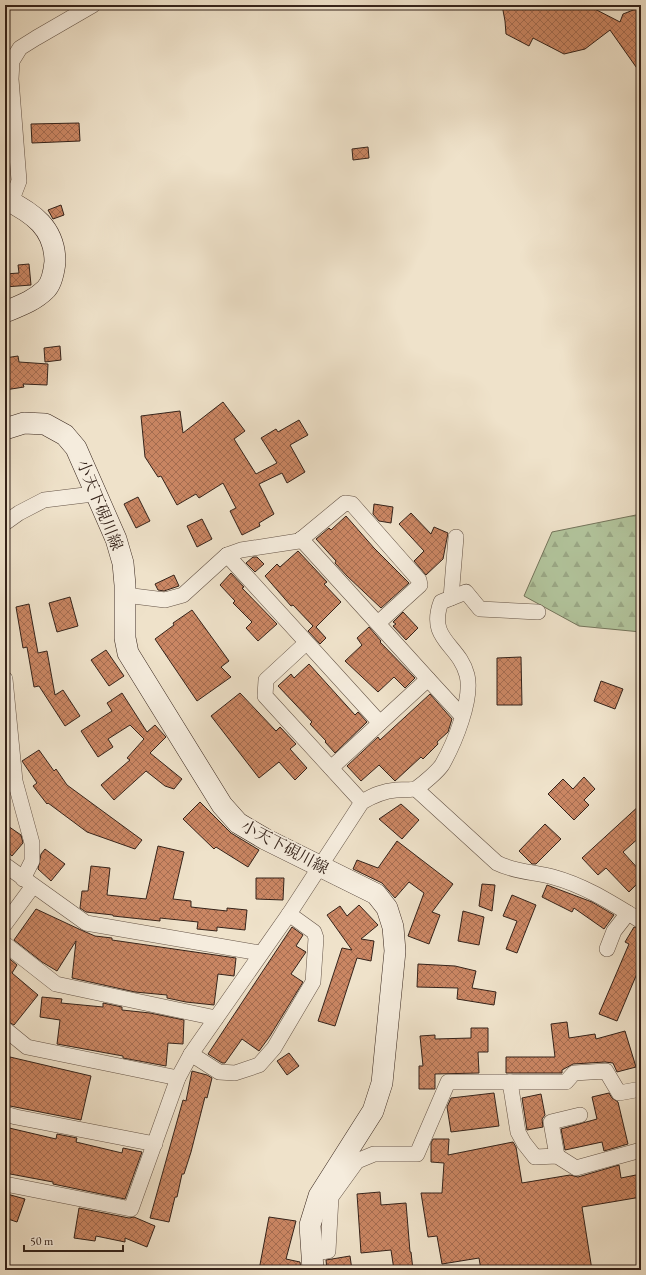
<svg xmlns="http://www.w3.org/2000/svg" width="646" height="1275" font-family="'EB Garamond','Noto Serif JP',serif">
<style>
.forest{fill:url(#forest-firs);stroke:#74745b}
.building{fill:url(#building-cross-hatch);stroke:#35231a}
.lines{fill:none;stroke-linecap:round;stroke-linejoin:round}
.lane-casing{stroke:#645346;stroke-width:8}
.street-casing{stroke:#645346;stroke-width:16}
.secondary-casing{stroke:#35231a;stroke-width:22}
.lane{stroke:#f5ecdd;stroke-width:7}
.street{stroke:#f5ecdd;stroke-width:15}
.secondary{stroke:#f5ecdd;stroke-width:21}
.labels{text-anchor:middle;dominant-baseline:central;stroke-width:3.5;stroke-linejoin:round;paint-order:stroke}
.street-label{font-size:16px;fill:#35231a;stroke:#f5ecdd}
</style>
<defs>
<pattern id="forest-firs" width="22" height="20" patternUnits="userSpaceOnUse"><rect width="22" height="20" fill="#b2c49c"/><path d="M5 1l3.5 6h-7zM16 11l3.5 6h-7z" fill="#9aa886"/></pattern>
<pattern id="building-cross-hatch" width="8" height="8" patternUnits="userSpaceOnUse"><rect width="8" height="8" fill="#ca8663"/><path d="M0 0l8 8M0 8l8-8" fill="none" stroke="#a56d51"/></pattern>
</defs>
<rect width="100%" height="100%" fill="#efe2ca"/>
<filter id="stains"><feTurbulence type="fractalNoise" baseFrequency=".005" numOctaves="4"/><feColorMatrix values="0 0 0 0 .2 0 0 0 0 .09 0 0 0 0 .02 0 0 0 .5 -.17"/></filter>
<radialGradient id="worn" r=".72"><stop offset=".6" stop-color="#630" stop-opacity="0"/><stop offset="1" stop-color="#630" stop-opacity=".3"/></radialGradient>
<path class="forest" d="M641,514V632L579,626L524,596L552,532Z"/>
<g class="building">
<path d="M502,5H587L620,22L623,14L641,7V74L610,30L585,49L564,54L533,38L529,46L506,34L505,21Z"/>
<path d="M79,123L80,141L32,143L31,124Z"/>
<path d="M368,147L369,158L353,160L352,149Z"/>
<path d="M61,205L64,215L53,219L48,210Z"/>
<path d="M29,264L31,285L5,287V274L19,273L18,265Z"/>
<path d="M60,346L61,360L45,362L44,348Z"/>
<path d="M18,356L19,362L48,364L47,385L23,384L24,387L5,390V358Z"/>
<path d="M223,402L245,431L234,439L256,474L277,463L261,438L276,429L278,432L299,420L308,435L290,445L305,472L287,483L282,473L259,484L274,514L259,523L260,526L242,535L230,511L236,508L223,483L199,498L196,494L177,505L161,476L158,477L145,457L141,416L180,411L183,433Z"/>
<path d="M138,497L150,521L136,528L124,504Z"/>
<path d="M374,504L393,507L391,523L379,521L373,514Z"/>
<path d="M411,513L431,534L434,527L448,533L443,559L426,575L414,561L424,551L399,524Z"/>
<path d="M346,516L374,548L409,583L381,608L347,576L335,563L336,561L316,539L329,528L331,530Z"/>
<path d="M202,519L212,539L197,547L187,526Z"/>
<path d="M298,551L327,582L324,584L341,602L316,627L326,638L320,644L308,631L313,626L293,605L291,606L265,576L277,564L280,567Z"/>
<path d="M253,557H257L264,564L255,572L246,563Z"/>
<path d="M231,573L244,587L242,588L277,624L258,641L246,628L252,622L233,603L235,601L220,585Z"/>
<path d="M174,575L179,586L164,591L158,590L155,584Z"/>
<path d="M70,597L78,626L57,632L49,603Z"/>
<path d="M29,604L38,653L47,651L55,695L63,690L80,716L65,726L39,686L34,687L27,647L23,648L16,607Z"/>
<path d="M192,610L229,661L221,667L231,677L197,701L155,639L174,625L173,623Z"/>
<path d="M403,612L418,628L406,640L393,626L396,624L393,622Z"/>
<path d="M369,627L381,641L380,642L415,678L405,688L394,677L378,692L345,661L362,645L357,638Z"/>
<path d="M106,650L124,676L109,686L91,660Z"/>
<path d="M521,657L522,705H497V658Z"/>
<path d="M309,664L355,715L358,712L367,722L335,753L325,742L326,741L310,724L312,722L278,686L291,674L294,678Z"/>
<path d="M601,681L623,689L615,709L594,701Z"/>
<path d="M122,693L147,732L155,725L166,737L150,753L182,779L174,789L165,786L146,771L114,800L101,785L130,760L127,758L144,739L130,725L108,739L113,747L98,757L81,731L112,711L107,703Z"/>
<path d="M240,693L276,731L280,727L296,744L290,749L307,768L295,780L279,762L259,778L211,716Z"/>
<path d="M430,694L452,719L448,732L437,742L438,744L423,759L421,757L395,781L379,765L361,781L347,766L378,737L380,740Z"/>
<path d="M39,750L54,771L56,769L67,785L142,840L135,849L87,832L48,803L47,804L33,786L37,783L22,761Z"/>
<path d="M584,777L595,789L584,800L589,805L574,820L548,794L563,779L573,789Z"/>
<path d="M200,802L231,833L259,850L248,867L216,847L214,849L183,819Z"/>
<path d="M401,804L419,820L402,839L379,819Z"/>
<path d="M641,804V836L623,852L641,872V880L629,892L606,868L598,875L582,858Z"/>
<path d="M5,824L21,835L23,843L12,856L5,850Z"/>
<path d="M545,824L561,839L536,864H532L519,851Z"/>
<path d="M397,841L453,884L432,912L440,915L429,944L408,936L424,893L409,882L395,898L382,883L353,869L357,860L378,868Z"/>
<path d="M158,846L184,852L173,899L191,901V907L227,911V908L247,910L245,930L217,927V931L197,929L198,922L160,918V921L113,916V915L86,912L80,908L82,891H88L91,866L110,868L107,895L146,899Z"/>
<path d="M45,849L65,864L51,881L38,869L41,854Z"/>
<path d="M256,878H284L283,900L256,899Z"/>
<path d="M482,884L495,885L492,911L479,906Z"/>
<path d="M547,885L592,902L614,915L604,929L574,908L572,912L542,897Z"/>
<path d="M512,895L536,905L517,953L506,949L517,921L503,916Z"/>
<path d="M359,905L378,925L361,939L374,941L371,961L357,958L335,1026L318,1021L342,948L352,950L327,915L340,906L347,916Z"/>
<path d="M36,909L81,930L95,936L112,938V940L236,958L234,976L218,974L214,1005L186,1002L167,998V995L135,992L72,978L76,941L57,971L42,962L14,940Z"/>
<path d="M463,911L484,917L479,945L458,941Z"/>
<path d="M292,927L303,935L296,946L306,952L291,974L303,982L270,1036L259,1051L242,1039L225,1063H222L208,1054Z"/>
<path d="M634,927L641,930V964L617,1021L599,1014L629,944L625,942Z"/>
<path d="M5,955L17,965L12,973L38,995L14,1025L5,1020Z"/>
<path d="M418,964L455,966L476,971L472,988L496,992L494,1005L457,999L458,988L417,987Z"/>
<path d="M42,997L62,999L61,1003L103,1007V1003L122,1007V1010L150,1013L184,1020L183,1044L168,1043L166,1066L123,1058V1056L57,1044L60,1020L40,1017Z"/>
<path d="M567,1022L569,1038L595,1034L596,1039L625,1031L636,1067L617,1072L613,1063L605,1062L573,1064L562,1070V1073H506V1057H555L551,1024Z"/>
<path d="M471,1028H488V1052H478L479,1073L435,1074V1089H419V1066H423L420,1036L435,1035V1039L471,1038Z"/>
<path d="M289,1053L299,1066L287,1075L277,1061Z"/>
<path d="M10,1057L91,1076L81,1120L5,1105V1079Z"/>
<path d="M192,1071L207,1075L212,1078L207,1098L205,1097L191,1152L184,1174H182L177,1197H175L169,1222L150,1218L183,1100L186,1101Z"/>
<path d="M494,1093L499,1126L451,1132L447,1107L451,1098Z"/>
<path d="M609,1093L612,1098L618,1102L628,1144L604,1151L602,1142L565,1150L561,1129L597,1119L592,1097Z"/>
<path d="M541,1094L545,1115L542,1119L543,1127L527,1130L522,1098Z"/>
<path d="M5,1127L56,1139L57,1134L77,1138L76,1142L122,1153L123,1148L142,1152L125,1199L53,1184V1182L5,1173Z"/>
<path d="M433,1139H449L448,1155L513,1142L516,1147L522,1183L570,1175L578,1177L619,1165L621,1178L641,1174V1197L582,1207L592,1270H481L479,1258L442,1264L437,1236L428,1237L421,1193H442L444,1163L431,1162V1143Z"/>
<path d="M380,1192L381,1205L406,1203L410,1252H411L413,1270H394L391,1250L361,1253L357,1194Z"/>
<path d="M7,1194L25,1199L17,1222L5,1218V1200Z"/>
<path d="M79,1208L129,1218L134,1217L155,1226L147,1247L125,1238V1242L96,1236L95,1241L74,1238Z"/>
<path d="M269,1217L296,1221L286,1259L300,1262L301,1270H259Z"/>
<path d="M350,1256L352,1270H327L326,1260Z"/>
</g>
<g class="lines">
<g class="lane-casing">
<path id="lane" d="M5,136H16"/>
</g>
<g class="street-casing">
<g id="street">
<path d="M11,202L19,181L11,79L12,61L20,48L36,38L93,5"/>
<path d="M5,523L19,513L44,500L93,494L96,492"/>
<path d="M301,539L428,679"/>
<path d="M227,555L380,723"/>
<path d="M125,595L165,600L183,595L227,555L241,550L299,541L345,503L352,504L419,580L420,585L378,623"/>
<path d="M451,598L456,537"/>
<path d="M306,643L266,680L265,696L362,802"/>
<path d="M5,679L15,781L32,843V861L23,879"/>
<path d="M331,768L428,679L462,716"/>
<path d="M416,789L497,863C515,872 534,872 553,877C586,886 613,904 641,921"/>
<path d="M5,865L86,923L260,953"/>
<path d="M5,924L33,886"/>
<path d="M5,944L56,984L216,1018"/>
<path d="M607,949L614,931L628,913"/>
<path d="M5,1029L27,1047L178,1078"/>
<path d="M191,1054L219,1072L235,1073L259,1065L274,1048L313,982L316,938L314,932L289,914"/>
<path d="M510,1082L518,1132L524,1143L535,1157L557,1156L576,1168L641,1150"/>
<path d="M5,1114L16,1117L155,1144"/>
<path d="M557,1156L551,1122L580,1115"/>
<path d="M5,1184L131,1209L178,1078L191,1054L289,914L362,802C374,795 383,791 396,790C402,789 412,791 417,788C424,783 437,772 442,765C454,744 473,699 467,675C459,644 427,640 441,602L466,592L480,609L538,612"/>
<path d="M312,1254L328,1251L331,1197L357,1161L374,1154H417L448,1082H566L574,1073L606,1071L619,1093L641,1089"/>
</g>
</g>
<g class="secondary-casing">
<g id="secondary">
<path d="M5,199C33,213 55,228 55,262C54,271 52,284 45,290C34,301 19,306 5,312"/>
<path d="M5,429L24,423L45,424L65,435L76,448L116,539L123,563L125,585V638L128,653L222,805L238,823L265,839L376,894L387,908L393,927L395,951L382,1083L373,1111L319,1196L310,1225L313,1270"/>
</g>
</g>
<use href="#lane" class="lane"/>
<use href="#street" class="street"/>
<use href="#secondary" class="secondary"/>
</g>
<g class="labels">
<g class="street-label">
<text transform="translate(100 505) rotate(68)">小天下硯川線</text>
<text transform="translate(285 847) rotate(28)">小天下硯川線</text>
</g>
</g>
<rect width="646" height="1275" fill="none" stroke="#efe2ca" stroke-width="20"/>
<rect x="6" y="6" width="634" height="1263" fill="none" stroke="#35231a" stroke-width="2"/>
<rect x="10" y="10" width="626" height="1255" fill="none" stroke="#35231a"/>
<path d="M24 1245v6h99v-6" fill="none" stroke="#35231a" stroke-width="2"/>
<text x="30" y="1245" font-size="12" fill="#35231a" stroke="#f5ecdd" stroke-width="3" paint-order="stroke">50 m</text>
<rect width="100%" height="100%" filter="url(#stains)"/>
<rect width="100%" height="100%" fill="url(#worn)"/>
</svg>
